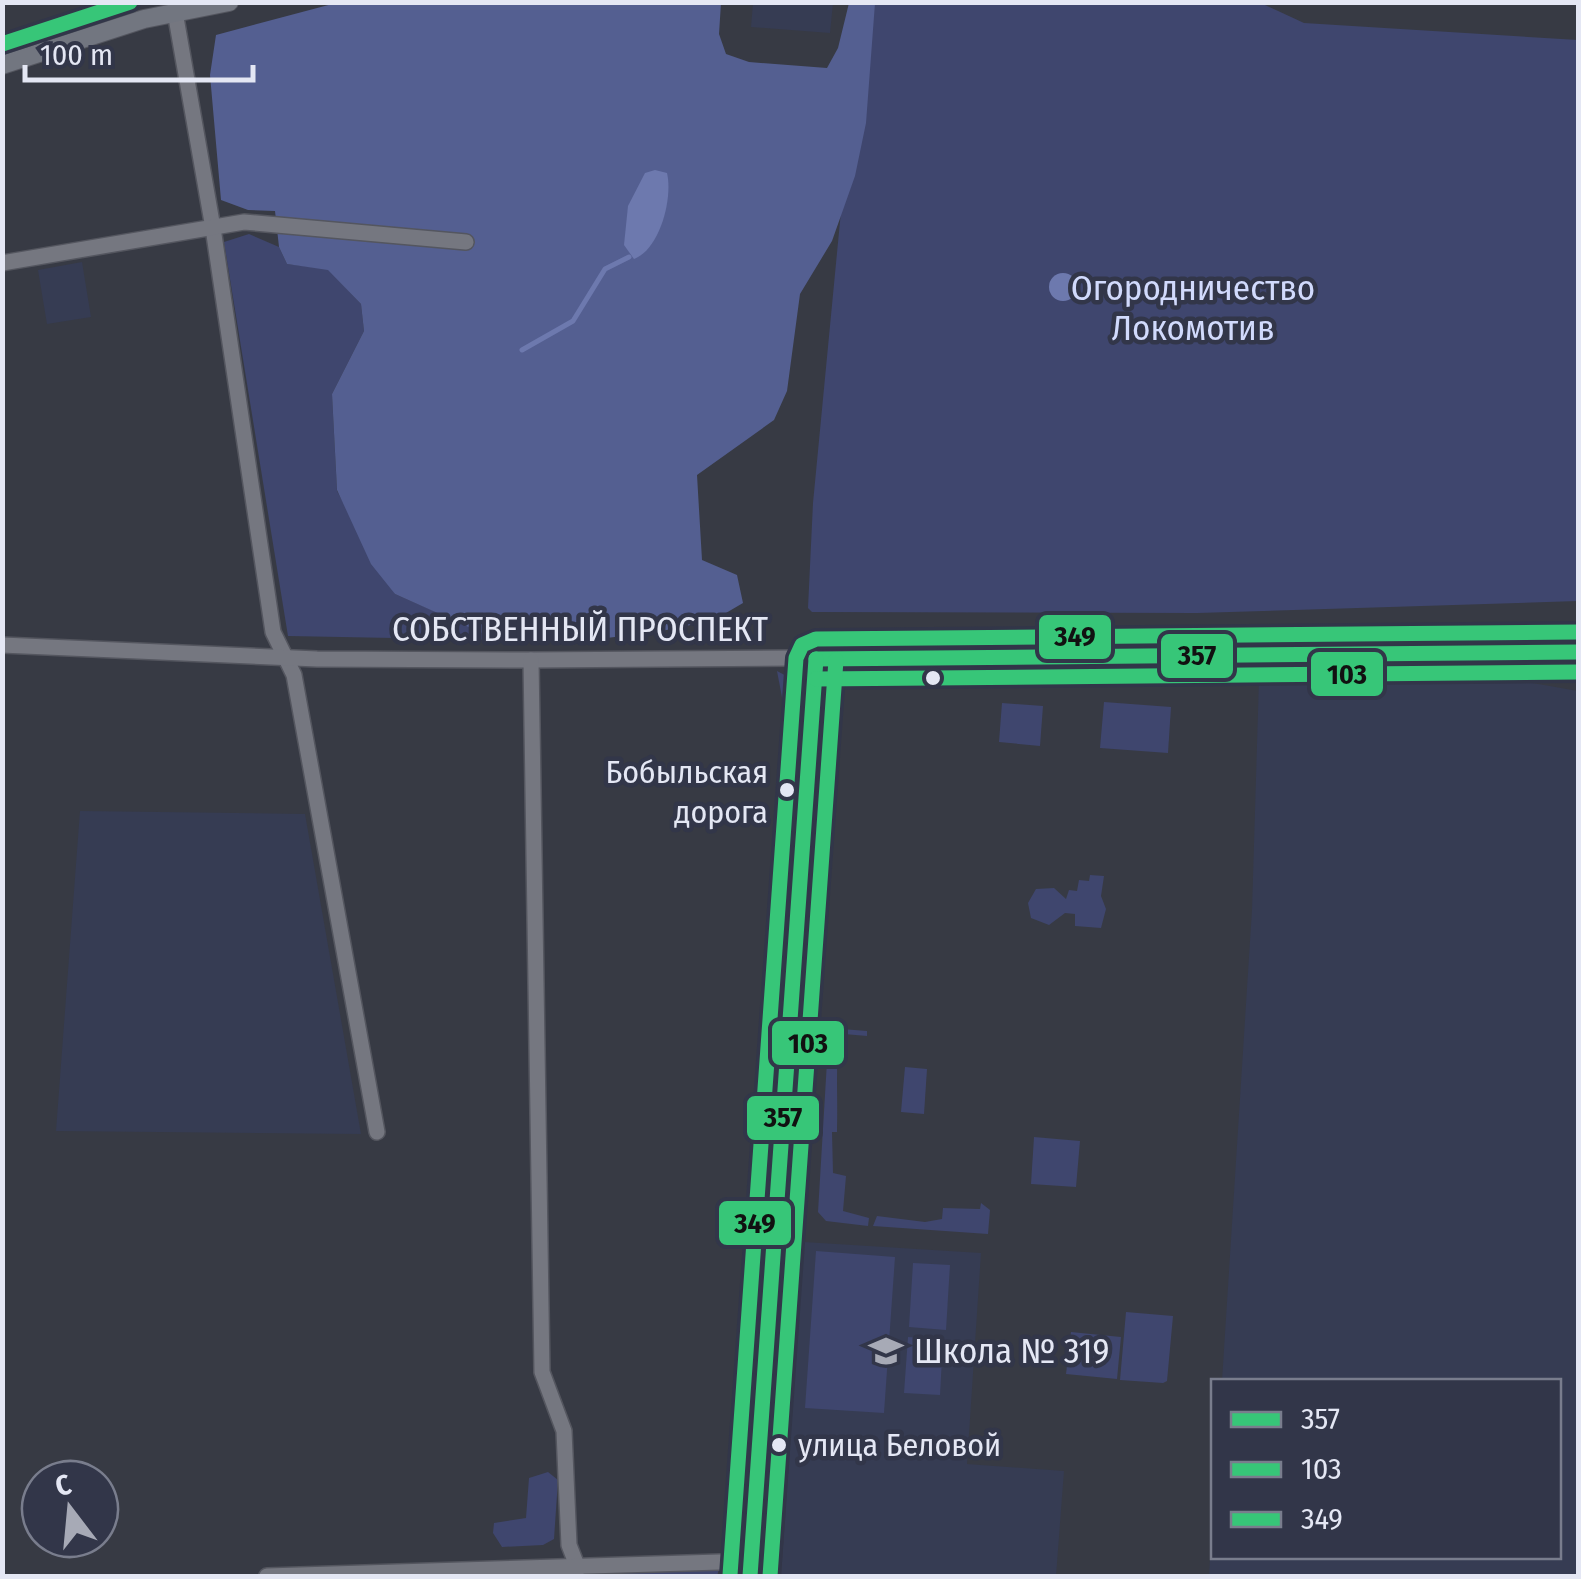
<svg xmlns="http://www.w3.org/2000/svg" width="1581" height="1579" font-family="'Fira Sans Condensed',sans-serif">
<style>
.built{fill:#363c53}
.green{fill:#3f466e}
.forest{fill:#545f91}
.water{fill:#6d79ae}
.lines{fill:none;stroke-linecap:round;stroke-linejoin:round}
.stream{stroke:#6d79ae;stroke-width:5}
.minor-casing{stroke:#54565f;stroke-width:18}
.major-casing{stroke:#54565f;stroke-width:20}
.minor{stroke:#757780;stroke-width:15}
.major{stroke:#727680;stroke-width:18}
.bus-1-casing{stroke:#323649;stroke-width:22}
.bus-2-casing{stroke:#323649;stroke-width:22}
.bus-3-casing{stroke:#323649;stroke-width:22}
.bus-1{stroke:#37c678;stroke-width:15}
.bus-2{stroke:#37c678;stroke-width:15}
.bus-3{stroke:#37c678;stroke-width:15}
.bus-dot{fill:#e4e7f4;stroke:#323649;stroke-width:4}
.labels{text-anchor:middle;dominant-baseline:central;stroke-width:9;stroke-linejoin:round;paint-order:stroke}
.bus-label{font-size:32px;fill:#e4e7f4;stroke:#323649;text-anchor:end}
.park-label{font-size:35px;fill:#d1dafc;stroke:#323649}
.street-label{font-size:35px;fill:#e4e7f4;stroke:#323649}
.poi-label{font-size:35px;fill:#e4e7f4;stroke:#323649;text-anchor:start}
.line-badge{stroke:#323649;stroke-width:4}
.pale-badge-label{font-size:28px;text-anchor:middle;font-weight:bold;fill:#111}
</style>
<rect width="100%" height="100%" fill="#373a44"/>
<g class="built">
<path d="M753,3H833L830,33L751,27Z"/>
<path d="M82,262L91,317L47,324L38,270Z"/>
<path d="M1259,679H1510L1578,691V1576H1209L1213,1511L1214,1556H1558V1382L1222,1381L1252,910Z"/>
<path d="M80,811L305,814L361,1134L56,1131Z"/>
<path d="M804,1242L981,1253L967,1464L1064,1471L1056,1576H781Z"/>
</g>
<g class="green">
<path d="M861,3L1265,5L1304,23L1578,40V601L1197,613L812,612L808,608L813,503Z"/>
<path d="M249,234L279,247L287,264L328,269L361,304L364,331L332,394L337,491L395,594L500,640L288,636L224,242Z"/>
<path d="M1057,636V644L885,645V638Z"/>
<path d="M777,671L796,681L803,713H785Z"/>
<path d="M1104,702L1171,707L1168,753L1100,748Z"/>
<path d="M1002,703L1043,706L1040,746L999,742Z"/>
<path d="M785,719L803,720L793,764L792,760Z"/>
<path d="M789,813L793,848L745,1518L730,1517L773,914Z"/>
<path d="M1090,875L1104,876L1101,896L1106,909L1101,928L1075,926V914L1065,913L1049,925L1031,918L1028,903L1036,889L1054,888L1066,899L1069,890L1077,891L1079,880L1089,881Z"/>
<path d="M829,1028L867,1031V1036L844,1034L843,1047L838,1048C836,1081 838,1101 837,1132H832L833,1173L846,1176L843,1211L869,1218L868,1226L826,1221L818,1212Z"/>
<path d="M813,1029L802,1207L800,1214L791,1217L805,1030Z"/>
<path d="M905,1067L927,1069L924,1114L901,1112Z"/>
<path d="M1034,1137L1080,1141L1076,1187L1031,1184Z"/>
<path d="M981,1203L990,1210L988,1234L873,1226L877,1216L925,1222L942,1219L943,1208L980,1209Z"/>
<path d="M816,1251L895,1257L884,1413L805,1408Z"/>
<path d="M913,1263L950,1265L946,1330L909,1327Z"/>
<path d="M1126,1312L1173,1316L1167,1381L1163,1383L1120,1380Z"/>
<path d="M1071,1332L1121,1337L1117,1379L1066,1374Z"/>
<path d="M908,1337L943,1340L940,1395L904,1393Z"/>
<path d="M548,1472L558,1480L554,1539L543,1545L502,1547L493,1533L494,1523L526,1518L529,1478Z"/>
<path d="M719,1569L717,1576H583L586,1572Z"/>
</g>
<path class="forest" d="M336,3H721L719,34L726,54L749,62L827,68L838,48L849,3H875L866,123L855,176L832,241L800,294L787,391L774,420L697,475L702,560L737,575L743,603L714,620L657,632L598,639L500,641L395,594L371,564L337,490L332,394L364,331L361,304L328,270L287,264L279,247L275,211L248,210L221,200L210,75L216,35Z"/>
<g class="water">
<path d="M655,170L667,173C673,198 660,249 634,259L624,245L628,206L645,173Z"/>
<circle cx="1063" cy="287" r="14"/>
</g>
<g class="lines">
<path class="stream" d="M522,350L573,321L605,269L629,257"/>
<g class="minor-casing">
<g id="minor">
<path d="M175,12L213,228L273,632L294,675L377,1132"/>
<path d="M2,263L244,222L466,242"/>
<path d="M2,645L317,659L531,660L1578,652"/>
<path d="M531,660L542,1372L564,1431L569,1545L576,1563V1576"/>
<path d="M267,1576L752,1561"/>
<path d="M750,1576L816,659"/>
</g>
</g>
<g class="major-casing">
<path id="major" d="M2,65L144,19L229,2"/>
</g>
<use href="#minor" class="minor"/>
<use href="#major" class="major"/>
<g class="bus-1-casing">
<g id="bus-1">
<path d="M816,659L1578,652"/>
<path d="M750,1576L816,659"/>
</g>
</g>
<g class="bus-2-casing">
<g id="bus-2">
<path d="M816,679L1578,672"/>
<path d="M770,1576L836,660"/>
</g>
</g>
<g class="bus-3-casing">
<g id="bus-3">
<path d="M2,44L130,2"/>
<path d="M730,1575L796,658L802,645L816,639L1578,632"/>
</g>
</g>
<use href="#bus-1" class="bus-1"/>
<use href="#bus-2" class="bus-2"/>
<use href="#bus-3" class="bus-3"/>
</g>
<defs>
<g id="school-bare" transform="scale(2.7)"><path d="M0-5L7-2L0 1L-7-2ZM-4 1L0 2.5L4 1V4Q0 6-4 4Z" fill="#a7aab6" stroke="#323649" stroke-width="2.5" paint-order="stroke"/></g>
</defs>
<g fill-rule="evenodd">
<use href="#school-bare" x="886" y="1351"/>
</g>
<g class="bus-dot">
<circle cx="933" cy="678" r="9"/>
<circle cx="787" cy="790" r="9"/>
<circle cx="779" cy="1445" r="9"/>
</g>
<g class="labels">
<g class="bus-label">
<text x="768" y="772">Бобыльская<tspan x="768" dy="40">дорога</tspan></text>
<text x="798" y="1445" text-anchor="start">улица Беловой</text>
</g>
<g class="park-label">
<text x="1193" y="288">Огородничество<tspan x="1193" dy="40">Локомотив</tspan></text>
</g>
<g class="street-label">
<text x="580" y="629">СОБСТВЕННЫЙ ПРОСПЕКТ</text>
</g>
<g class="poi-label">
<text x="914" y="1351">Школа № 319</text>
</g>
</g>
<g class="line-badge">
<rect x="1037" y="613" width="76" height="48" rx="10" fill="#37c678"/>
<rect x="1159" y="632" width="76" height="48" rx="10" fill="#37c678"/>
<rect x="1309" y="650" width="76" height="48" rx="10" fill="#37c678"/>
<rect x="770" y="1019" width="76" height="48" rx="10" fill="#37c678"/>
<rect x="745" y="1094" width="76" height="48" rx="10" fill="#37c678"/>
<rect x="717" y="1199" width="76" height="48" rx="10" fill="#37c678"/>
</g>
<g class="pale-badge-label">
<text x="1075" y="646">349</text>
<text x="1197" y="665">357</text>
<text x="1347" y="684">103</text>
<text x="808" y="1053">103</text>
<text x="783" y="1127">357</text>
<text x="755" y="1233">349</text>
</g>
<rect width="1581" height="1579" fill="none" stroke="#e4e7f4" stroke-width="10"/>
<rect x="1211" y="1379" width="350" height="180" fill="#323649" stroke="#797d8d" stroke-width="2.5"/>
<rect x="1231" y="1412" width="50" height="15" fill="#37c678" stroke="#797d8d" stroke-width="2.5"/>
<text x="1301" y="1429" font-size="30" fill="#e4e7f4">357</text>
<rect x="1231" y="1462" width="50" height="15" fill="#37c678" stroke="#797d8d" stroke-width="2.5"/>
<text x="1301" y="1479" font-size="30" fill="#e4e7f4">103</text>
<rect x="1231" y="1512" width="50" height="15" fill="#37c678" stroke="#797d8d" stroke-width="2.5"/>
<text x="1301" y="1529" font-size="30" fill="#e4e7f4">349</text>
<g transform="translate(70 1509) rotate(344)"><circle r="48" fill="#323649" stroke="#797d8d" stroke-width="2.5"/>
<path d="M0-8L18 38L0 25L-18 38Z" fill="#a7aab6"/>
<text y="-15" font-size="28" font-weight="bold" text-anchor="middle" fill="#e4e7f4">С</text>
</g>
<path d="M25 65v15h228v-15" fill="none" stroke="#e4e7f4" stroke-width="5"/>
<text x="40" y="65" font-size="30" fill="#e4e7f4" stroke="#323649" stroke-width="8" paint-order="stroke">100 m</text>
</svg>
